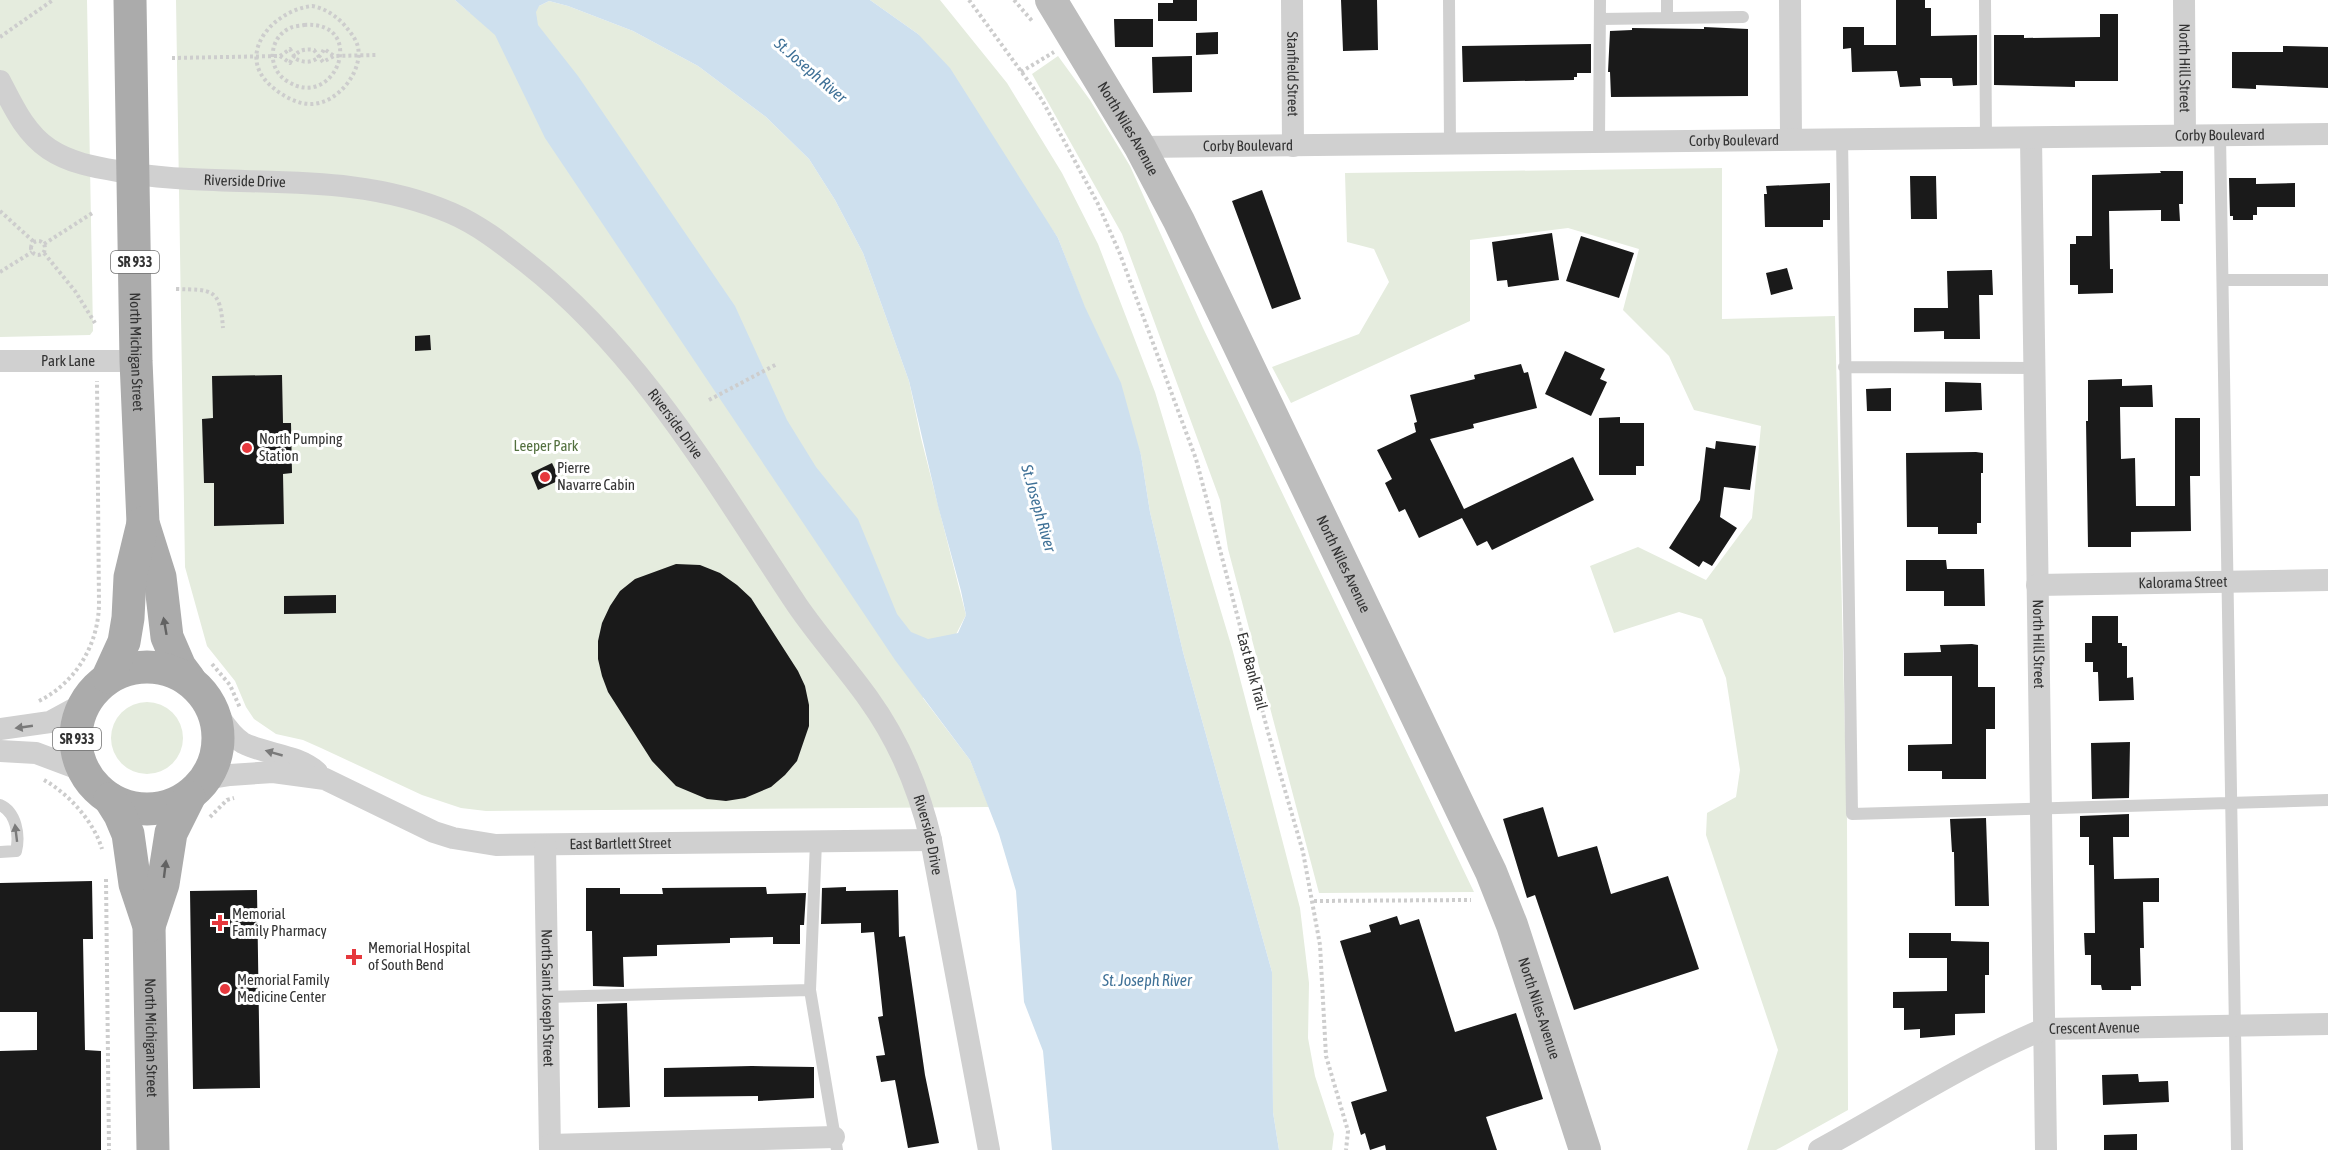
<svg xmlns="http://www.w3.org/2000/svg" width="2328" height="1150" viewBox="0 0 2328 1150" font-family="'Asap Condensed',sans-serif">
	<style>
		.green { fill: #e5ecde }
		.water { fill: #cee0ee; fill-rule: evenodd }
		.building { fill: #1a1a1a }
		.lines { fill: none; stroke-linecap: round; stroke-linejoin: round }
		.path { stroke: #cdcdcd; stroke-width: 4; stroke-dasharray: 3 3; stroke-linecap: butt }
		.lane { stroke: #d0d0d0; stroke-width: 12 }
		.street { stroke: #d0d0d0; stroke-width: 22 }
		.secondary { stroke: #bdbdbd; stroke-width: 32 }
		.primary { stroke: #ababab; stroke-width: 33 }
		.oneway { fill: #636363 }
		.oneway2 { fill: #7a7a7a }
		.poi-dot { fill: #e6383d; stroke: #fff; stroke-width: 2 }
		.labels { text-anchor: middle; stroke-width: 6; stroke-linejoin: round; paint-order: stroke }
		.shield { fill: #fff; stroke: #707070; stroke-width: 1.5 }
		.shield-label { font-size: 14px; font-weight: bold; fill: #333 }
		.street-label { font-size: 15px; fill: #333; stroke: #fff }
		.poi-label { font-size: 15px; fill: #333; stroke: #fff; text-anchor: start }
		.park-label { font-size: 15px; fill: #53703f; stroke: #fff }
		.water-label { font-size: 16px; font-style: italic; fill: #3f7197; stroke: #fff }
	</style>
	<rect width="100%" height="100%" fill="#fff"/>
	<path class="green" d="M0,0h87l6,331 -3,4 -90,2z
		M176,0h279l15,13 69,-7 10,-5 19,5 65,25 65,35 68,51 43,42 26,41 28,53 46,128 12,57 45,177 -43,83 47,62 19,47 -503,4 -25,-3 -39,-13 -101,-47 -18,-8 -27,-6 -22,-15 -8,-12 -11,-26 -28,-35 -22,-79z
		M870,0h70l67,83 55,90 36,71 57,148 77,256 68,260 9,75 -1,55 7,38 19,58 -2,16h-53l-6,-38 -1,-140 -89,-320 -33,-140 -9,-57 -83,-217 -140,-204z
		M1058,56l32,44 40,66 73,162 271,564 -155,1 -91,-344 -8,-49 -98,-266 -90,-160z
		M1722,168v151l113,-3 12,505 1,289 -72,40h-29l31,-100 -72,-215 1,-22 29,-16 4,-27 -14,-92 -24,-59 -23,-7 -65,21 -24,-67 48,-19 68,33 46,-62 9,-92 -67,-16 -25,-54 -46,-46 16,-61 -71,-21 -98,12v81l-179,82 -19,-36 87,-33 30,-52 -15,-33 -27,-7 -2,-69z
		M111 738a36 36 0 1 1 72 0a36 36 0 1 1-72 0Z"/>
	<path class="water" d="M455,0h415l48,34 32,34 108,170 27,69 36,76 20,72 9,57 33,140 89,320 1,140 6,38h-227l-9,-99 -19,-49 -8,-111 -17,-57 -29,-74 -75,-100 -350,-522 -50,-103zM549,1l19,5 65,25 65,35 68,51 43,42 26,41 28,53 46,128 29,125 23,85 5,24 -8,18 -30,6 -17,-7 -14,-18 -39,-95 -42,-52 -29,-47 -52,-114 -157,-230 -40,-51 -2,-13 3,-6z"/>
	<path class="building" d="M1173,0h24v21h-39v-18h15z
		M1341,0h36l1,50 -35,1z
		M1896,0h29v8h6v28l46,-1v50l-24,1 -1,-8h-32l1,8 -21,1 -3,-16 -45,1 -1,-24 -8,1v-22h21v18h32z
		M2100,14h18v67h-43v6l-81,-2v-50h30v3l76,-1z
		M1114,19h39v28h-38z
		M1704,27l44,2v67l-137,1 -1,-25h-2l2,-41 22,-1v-2l72,1z
		M1218,32v22l-22,1v-22z
		M1591,44v29h-14v4h-3v3l-111,2 -1,-36z
		M2283,46l45,1v41l-72,-3v4l-24,-1v-36h51z
		M1192,56v36l-39,1 -1,-36z
		M2160,171h23v33h-4l1,17h-19v-11l-52,1 1,58h3v24l-35,1v-9h-8v-41h6v-8h16v-61l69,-2z
		M1910,176h26l1,43h-26z
		M2229,178h27v6l39,-1v24h-38v8h-4v5h-20v-4h-3z
		M1830,183v37h-7v7h-58l-1,-33h3l-1,-8z
		M1262,190l39,109 -29,10 -40,-108z
		M1552,233l7,47 -51,7 -1,-7 -10,1 -5,-39z
		M1581,236l53,17 -15,45 -53,-17z
		M1787,268l6,21 -22,6 -5,-22z
		M1992,270l1,25h-14l1,44h-36v-8l-30,1v-24h34l-1,-37z
		M430,335l1,15 -16,1v-15z
		M1565,351l40,18 -5,10 7,3 -16,34 -46,-22z
		M1521,364l3,9 4,-1 9,36 -64,16 1,4 -44,11 34,70 109,-52 21,43 -102,50 -5,-9 -10,5 -15,-28 -43,20 -14,-29 -6,3 -14,-29 7,-4 -15,-29 39,-18 -2,-9 3,-1 -7,-27 65,-16 -1,-4z
		M282,375l1,48h8l1,50 -9,1 1,50 -70,2v-43h-10l-2,-64 11,-1 -1,-42z
		M2122,379v7l30,-1 1,22h-33l1,52 14,-1 1,48h39v-88h25v58h-10l1,55 -60,1v15h-43l-2,-126h2v-41z
		M1945,382l36,1 1,27 -37,2z
		M1891,388v23h-24l-1,-22z
		M1620,417v6h24v43h-8v9h-37v-57z
		M1716,441l40,5 -6,44 -26,-3 -4,30 17,11 -25,38 -9,-5 -4,6 -30,-19 31,-48 6,-53 9,2z
		M1976,452l7,1v20h-2v50h-4v11h-39v-7h-31l-1,-74z
		M552,463l8,17 -22,10 -7,-17z
		M1906,560h40l1,9h37l1,37h-41v-15h-38z
		M676,564l24,1 20,8 17,12 14,13 47,73 7,15 4,19v21l-12,35 -12,14 -14,12 -26,11 -19,3 -19,-2 -31,-13 -24,-25 -44,-69 -6,-16 -4,-17v-18l4,-18 8,-17 10,-15 15,-12z
		M336,595v18l-52,1v-18z
		M2092,616h26v27h4v3h5v32l6,-1 1,23 -35,1 -1,-29h-5v-10h-8v-19h7z
		M1972,644l6,1v42h17v42h-9v50h-44v-8h-34v-26l44,-1v-68h-48v-23l37,-1 -1,-7z
		M2130,742l-1,56 -37,1 -1,-56z
		M1543,807l15,50 39,-11 14,48 57,-18 31,93 -125,41 -39,-115 -8,3 -24,-79z
		M2129,814v23h-16l1,42 45,-1v24h-16l1,46h-4l1,38h-10v4h-29l-1,-5h-10v-30h-6l-1,-22h11l-1,-68h-5v-28h-9v-21z
		M1986,818l3,88h-34l-1,-54h-2l-2,-33z
		M92,881l1,58h-10l2,111 16,1v99h-101v-99l37,-1v-38h-37v-129z
		M766,887l1,7 39,-1 -2,32h-4v19h-27v-7l-43,1v5l-73,2v11l-34,1 1,30 -31,-1 -1,-55h-6v-43h34v6h43l-1,-6z
		M846,887v4l52,-1 1,47 6,-1 20,139 14,68 -31,5 -13,-68 -14,2 -5,-26 9,-1 -7,-38 5,-1 -9,-84 -13,1v-10l-40,1 1,-36z
		M257,890l3,198 -67,1 -3,-198z
		M1397,916l3,9 19,-6 36,113 61,-19 27,86 -57,18 11,33h-111l-1,-5 -15,5 -5,-17 -4,2 -10,-33 36,-11 -47,-150 31,-9 -2,-7z
		M1909,933h42v8l38,1v33h-4v38l-30,1v21l-35,3v-9l-16,1v-22h-11v-16l54,-1v-33h-38z
		M627,1003l3,104 -32,1 -1,-104z
		M752,1066l62,1v31l-56,3v-5l-94,1v-29z
		M2138,1074l1,8 29,-1 1,21 -66,3 -1,-30z
		M2137,1134v16h-33v-15z"/>
	<g class="lines">
		<path class="path" d="M969,0l73,100 56,104 22,50 76,205 72,273 35,120 17,93 6,111 22,75 -2,19
			M1014,0l19,22
			M312,6c13,2 26,11 34,21 5,6 10,12 12,20 5,25 -21,57 -47,57 -15,0 -30,-9 -41,-19 -35,-32 4,-75 42,-79z
			M304,25c65,-5 32,88 -17,56 -20,-12 -19,-43 3,-53 4,-2 10,-2 14,-3z
			M0,37l53,-37
			M280,56l10,-7 6,10c12,6 23,2 28,-10l10,7
			M172,58l108,-2 10,7c5,-11 12,-15 24,-13l9,12 11,-6 42,-1
			M1021,72l33,-20
			M0,211l34,31
			M31 248a7 7 0 1 1 14 0a7 7 0 1 1-14 0Z
			M44,244l50,-32
			M44,253l31,38 20,32
			M0,272l32,-20
			M176,289c37,1 44,-1 47,39
			M709,400l68,-36
			M212,664l18,21 10,23
			M39,701c36,-18 59,-55 60,-96l-2,-224
			M44,780c25,14 50,42 58,69
			M210,817l17,-17 7,-2
			M106,879l3,271
			M1314,901l157,-1"/>
		<path class="lane" d="M1449,0l1,144
			M1667,0v18
			M1985,0l1,138
			M1600,19l143,-2
			M2220,135l17,1015
			M1842,138l10,676 476,-14
			M1599,142l1,-142
			M2223,280h105
			M1844,367l191,1
			M0,805c16,7 20,30 16,46l-16,1
			M816,842l-6,148 27,160
			M547,997l263,-7"/>
		<g class="street">
			<path id="s1" d="M1292,0l1,146"/>
			<path d="M1790,0l1,138"/>
			<path id="s2" d="M2184,0l1,135"/>
			<path id="s3" d="M0,81c13,25 25,52 49,68 24,16 52,19 80,24 110,17 218,-5 322,40 28,12 52,31 76,50 115,90 190,222 270,342 22,32 48,61 71,93 31,43 51,91 63,142l58,310"/>
			<path id="s4" d="M2031,138l15,1012"/>
			<path id="s5" d="M1140,147l1188,-13"/>
			<path id="s6" d="M0,361h136"/>
			<path id="s7" d="M2037,585l291,-5"/>
			<path d="M215,711c8,11 16,25 28,32 24,12 53,11 74,29"/>
			<path d="M0,729l50,-7 35,-19"/>
			<path d="M0,751l36,2 48,18"/>
			<path id="s8" d="M205,779l25,-4 43,-3 52,7 109,53 19,6 43,7 435,-5"/>
			<path id="s9" d="M545,846l5,304"/>
			<path d="M550,1145l284,-8"/>
			<path id="s10" d="M1819,1150c75,-41 147,-88 225,-121l284,-5"/>
		</g>
		<path class="secondary" id="s11" d="M1051,0l89,147 39,74 312,651 21,53 73,225"/>
		<g class="primary">
			<path id="s12" d="M130,0l6,361 7,162 17,54 7,60 13,30 9,12"/>
			<circle cx="147" cy="738" r="71"/>
			<path d="M108,677l16,-35 4,-24 2,-41 13,-54"/>
			<path id="s13" d="M110,799l10,16 8,19 7,50 14,42 4,224"/>
			<path d="M149,926l14,-42 8,-51 18,-36"/>
		</g>
	</g>
	<defs><path id="oneway-solid" d="M-6-.8H1V-3.2L6.5 0L1 3.2V.8H-6Z" transform="scale(1.5)"/></defs>
	<g class="oneway">
		<use href="#oneway-solid" transform="translate(165 626) rotate(-100)"/>
		<use href="#oneway-solid" transform="translate(165 869) rotate(-83)"/>
	</g>
	<g class="oneway2">
		<use href="#oneway-solid" transform="translate(24 727) rotate(172)"/>
		<use href="#oneway-solid" transform="translate(274 753) rotate(-164)"/>
		<use href="#oneway-solid" transform="translate(16 833) rotate(-97)"/>
	</g>
	<g class="poi-dot">
		<circle cx="247" cy="448" r="6"/>
		<circle cx="545" cy="477" r="6"/>
		<path d="M217 914h6v6h6v6h-6v6h-6v-6h-6v-6h6z"/>
		<path d="M351 948h6v6h6v6h-6v6h-6v-6h-6v-6h6z"/>
		<circle cx="225" cy="989" r="6"/>
	</g>
	<g class="labels">
		<g class="shield">
			<rect x="111" y="251" width="48" height="22" rx="4.5"/>
			<rect x="53" y="728" width="48" height="22" rx="4.5"/>
		</g>
		<g class="shield-label">
			<text x="135" y="267">SR 933</text>
			<text x="77" y="744">SR 933</text>
		</g>
		<g class="street-label">
			<text dy="5" stroke="none"><textPath href="#s2" startOffset="68">North Hill Street</textPath></text>
			<text dy="5" stroke="none"><textPath href="#s1" startOffset="74">Stanfield Street</textPath></text>
			<text dy="5" stroke="none"><textPath href="#s11" startOffset="150">North Niles Avenue</textPath></text>
			<text dy="5" stroke="none"><textPath href="#s5" startOffset="1080">Corby Boulevard</textPath></text>
			<text dy="5" stroke="none"><textPath href="#s5" startOffset="594">Corby Boulevard</textPath></text>
			<text dy="5" stroke="none"><textPath href="#s5" startOffset="108">Corby Boulevard</textPath></text>
			<text dy="5" stroke="none"><textPath href="#s3" startOffset="285">Riverside Drive</textPath></text>
			<text dy="5" stroke="none"><textPath href="#s12" startOffset="352">North Michigan Street</textPath></text>
			<text dy="5" stroke="none"><textPath href="#s6" startOffset="68">Park Lane</textPath></text>
			<text dy="5" stroke="none"><textPath href="#s3" startOffset="806">Riverside Drive</textPath></text>
			<text dy="5" stroke="none"><textPath href="#s11" startOffset="636">North Niles Avenue</textPath></text>
			<text dy="5" stroke="none"><textPath href="#s7" startOffset="146">Kalorama Street</textPath></text>
			<text dy="5" stroke="none"><textPath href="#s4" startOffset="506">North Hill Street</textPath></text>
			<text transform="translate(1252 671) rotate(75)" y="5">East Bank Trail</text>
			<text dy="5" stroke="none"><textPath href="#s3" startOffset="1292">Riverside Drive</textPath></text>
			<text dy="5" stroke="none"><textPath href="#s8" startOffset="430">East Bartlett Street</textPath></text>
			<text dy="5" stroke="none"><textPath href="#s9" startOffset="152">North Saint Joseph Street</textPath></text>
			<text dy="5" stroke="none"><textPath href="#s11" startOffset="1122">North Niles Avenue</textPath></text>
			<text dy="5" stroke="none"><textPath href="#s10" startOffset="306">Crescent Avenue</textPath></text>
			<text dy="5" stroke="none"><textPath href="#s13" startOffset="246">North Michigan Street</textPath></text>
		</g>
		<g class="poi-label">
			<text x="259" y="444">North Pumping<tspan x="259" dy="17">Station</tspan></text>
			<text x="557" y="473">Pierre<tspan x="557" dy="17">Navarre Cabin</tspan></text>
			<text x="232" y="919">Memorial<tspan x="232" dy="17">Family Pharmacy</tspan></text>
			<text x="368" y="953">Memorial Hospital<tspan x="368" dy="17">of South Bend</tspan></text>
			<text x="237" y="985">Memorial Family<tspan x="237" dy="17">Medicine Center</tspan></text>
		</g>
		<g class="park-label">
			<text x="546" y="451">Leeper Park</text>
		</g>
		<g class="water-label">
			<text transform="translate(811 70) rotate(41)" y="6">St. Joseph River</text>
			<text transform="translate(1039 508) rotate(74)" y="6">St. Joseph River</text>
			<text x="1147" y="986">St. Joseph River</text>
		</g>
	</g>
</svg>
